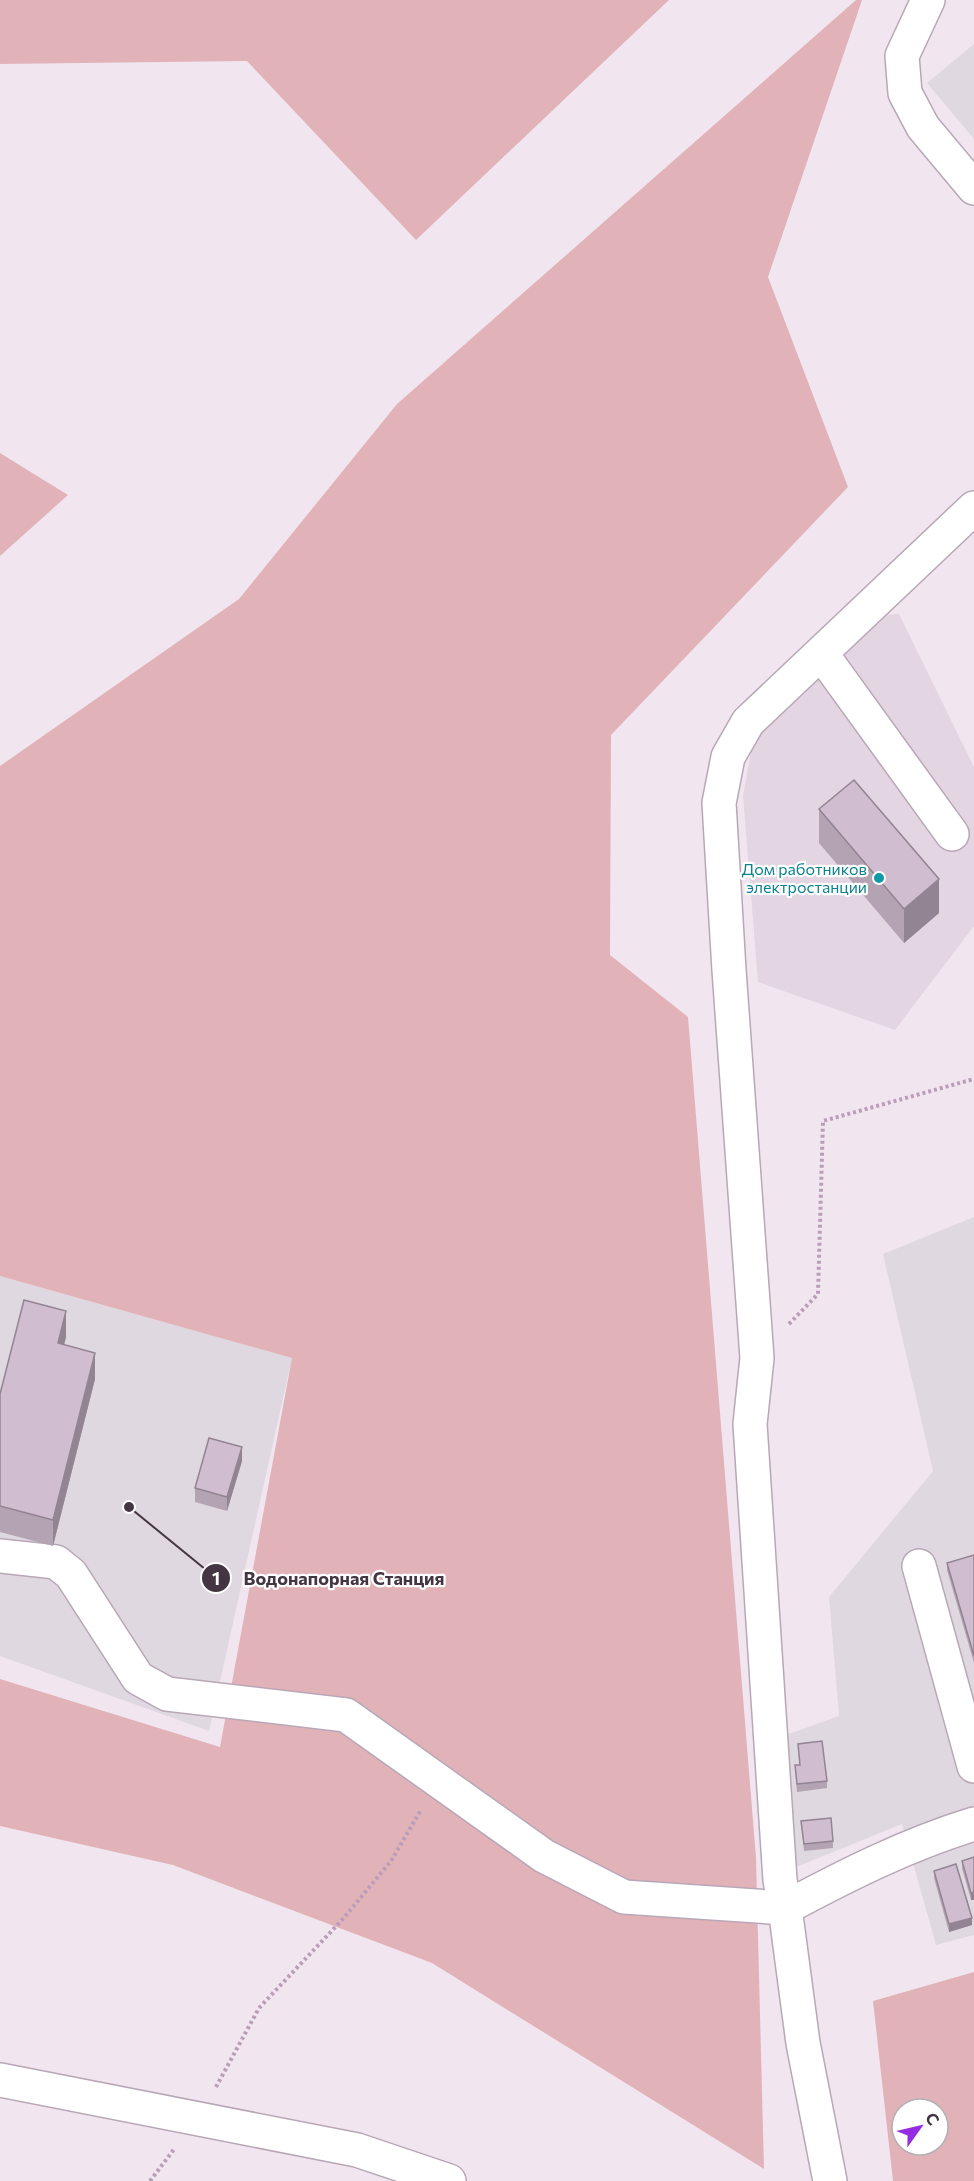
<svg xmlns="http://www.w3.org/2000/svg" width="974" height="2181" viewBox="0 0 974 2181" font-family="Commissioner,sans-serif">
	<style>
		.residential { fill: #e4d5e2 }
		.industrial { fill: #e0d8e0 }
		.green { fill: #e1b3b8; fill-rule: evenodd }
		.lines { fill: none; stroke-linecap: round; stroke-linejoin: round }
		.minor-casing { stroke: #b8a7b6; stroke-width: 36 }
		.path { stroke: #bb9cb9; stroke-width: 4; stroke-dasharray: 3 3; stroke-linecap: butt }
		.minor { stroke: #fff; stroke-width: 33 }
		.wall { fill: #b4a3b3 }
		.shaded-wall { fill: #928492 }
		.building { fill: #d1bdd0; stroke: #928492; stroke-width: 1.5 }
		.culture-dot { fill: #0f9aa8; stroke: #fff; stroke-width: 2 }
		.labels { text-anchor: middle; stroke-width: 4.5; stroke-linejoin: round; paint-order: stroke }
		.culture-label { font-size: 16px; fill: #0d838f; stroke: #fff; text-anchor: end }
		.leader { fill: none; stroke: #433642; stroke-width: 2 }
		.callout-dot { fill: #433642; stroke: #fff; stroke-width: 2 }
		.mark-label { font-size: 18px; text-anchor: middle; font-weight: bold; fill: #fff }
		.callout-label { font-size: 18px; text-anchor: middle; font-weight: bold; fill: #433642; stroke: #fff; stroke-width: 4.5; stroke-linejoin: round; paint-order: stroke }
	</style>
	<rect width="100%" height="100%" fill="#f1e6ef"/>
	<path class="residential" d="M899,614l75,153v159l-79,104 -137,-48 -15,-186 11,-61 128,-120z"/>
	<path class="industrial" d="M974,44v95l-47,-56z
		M974,1217v718l-38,10 -34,-121 -113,46 -3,-135 53,-19 -10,-119 104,-126 -50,-217z
		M0,1276l292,82 -83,373 -209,-75z"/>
	<path class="green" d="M0,0h669l-253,240 -169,-179 -247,3z
		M856,0h6l-94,277 80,210 -237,248 -1,220 78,62 68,841 8,311 -332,-206 -259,-98 -173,-39v-147l220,68 72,-389 -292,-82v-510l239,-167 158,-195z
		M0,453l68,42 -68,61z
		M974,1972v209h-81l-20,-180zM902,2109h36v36h-36z"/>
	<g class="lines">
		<g class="minor-casing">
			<path id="minor" d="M928,0l-26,56 3,37 18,34 51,61
				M821,653l131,181
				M0,1556l56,6 15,12 67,104 29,16 179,21 198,141 80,41 161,11 -5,-28 -30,-456 7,-66 -28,-388 -10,-167 9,-46 20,-35 226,-214
				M919,1566l55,200
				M0,2080l357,70 92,31
				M830,2181l-27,-138 -18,-135c62,-33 121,-63 189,-84"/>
		</g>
		<path class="path" d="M789,1324l29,-30 5,-173 151,-42
			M216,2087l43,-79 83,-88 49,-59 30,-51
			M150,2181l25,-33"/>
		<use href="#minor" class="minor"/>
	</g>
	<path class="wall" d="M819,809l120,104 -35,30 -85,-100z
		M66,1337l-2,8 31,34 -42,167 -53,-14v-138z
		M242,1461l-15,50 -32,-9v-14z
		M974,1555v108l-27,-93v-7z
		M798,1744l29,37v7l-30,4 -2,-27h5z
		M801,1821l32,20v7l-29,3z
		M974,1857v43h-3l-9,-32v-7z
		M934,1871l38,54 -23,7 -15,-54z"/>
	<path class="shaded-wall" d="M939,879v34l-35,30v-34z
		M66,1311v26l-8,32v-26z
		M95,1353v26l-42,167v-26z
		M242,1447v14l-15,50v-14z
		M974,1892v8h-3v-7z
		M972,1918v7l-23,7v-8z"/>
	<path class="building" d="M854,780l85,99 -35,30 -85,-100z
		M24,1300l42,11 -8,32 37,10 -42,167 -53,-14v-112z
		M209,1438l33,9 -15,50 -32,-9z
		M974,1555v101l-27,-93z
		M822,1741l5,40 -30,3 -2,-19h5l-2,-21z
		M831,1818l2,23 -29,3 -3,-23z
		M974,1857v35l-3,1 -9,-32z
		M956,1864l16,54 -23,6 -15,-53z"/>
	<circle class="culture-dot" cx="879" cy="878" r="6"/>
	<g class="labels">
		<g class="culture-label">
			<text x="867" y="875">Дом работников<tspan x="867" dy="18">электростанции</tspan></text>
		</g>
	</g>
	<path class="leader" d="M129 1507L216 1578"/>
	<g class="callout-dot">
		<circle cx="129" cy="1507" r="6"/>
		<circle cx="216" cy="1578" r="15"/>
	</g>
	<g class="mark-label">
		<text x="216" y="1585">1</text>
	</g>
	<g class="callout-label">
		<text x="344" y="1585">Водонапорная Станция</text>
	</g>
	<g transform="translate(920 2127) rotate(56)"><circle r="28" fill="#ffffff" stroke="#b4afb3" stroke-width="1.5"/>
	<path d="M0-4.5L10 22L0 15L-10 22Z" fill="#962ce2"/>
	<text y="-9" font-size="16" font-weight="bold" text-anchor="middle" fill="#433642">С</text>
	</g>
</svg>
